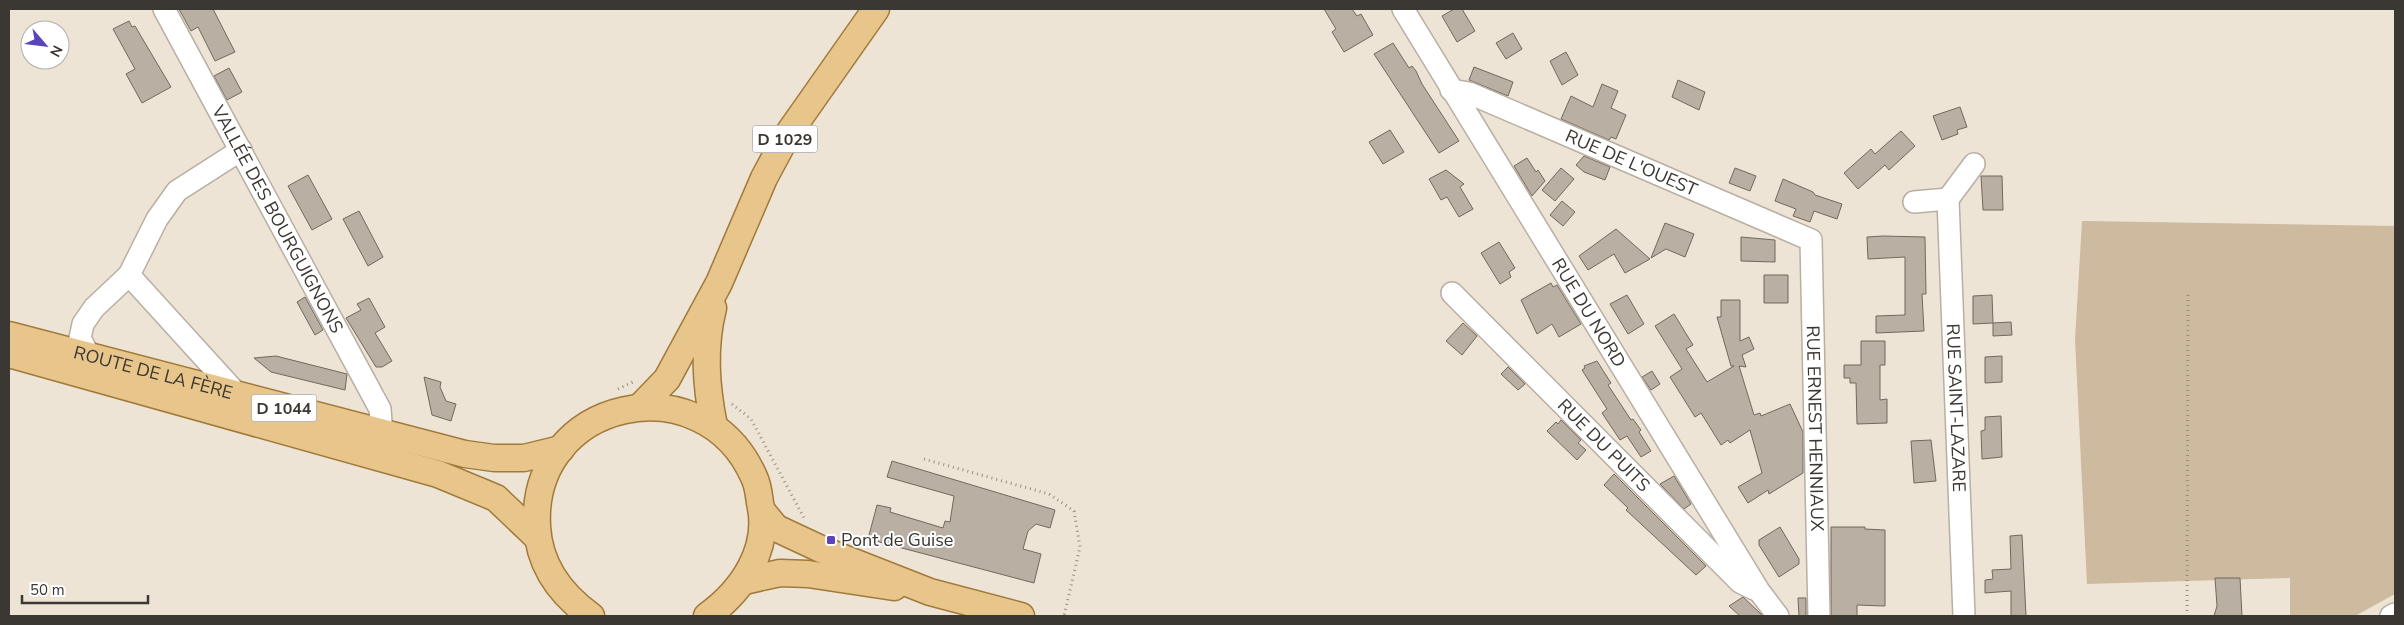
<svg xmlns="http://www.w3.org/2000/svg" width="2404" height="625" viewBox="0 0 2404 625" font-family="'Nunito Sans',sans-serif">
	<style>
		.green { fill: #ceba9e }
		.building { fill: #b9afa3; stroke: #71695d }
		.lines { fill: none; stroke-linecap: round; stroke-linejoin: round }
		.minor-casing { stroke: #b8afa2; stroke-width: 24 }
		.major-casing { stroke: #a17a3a; stroke-width: 29 }
		.path { stroke: #958f85; stroke-width: 3; stroke-dasharray: 1 4; stroke-linecap: butt }
		.minor { stroke: #fff; stroke-width: 21 }
		.major { stroke: #e8c58b; stroke-width: 26 }
		.poi-dot { fill: #5b44bc; stroke: #fff; stroke-width: 2 }
		.labels { text-anchor: middle; stroke-width: 4; stroke-linejoin: round; paint-order: stroke }
		.shield { fill: #fff; stroke: #767370; stroke-width: 1 }
		.shield-label { font-size: 16px; font-weight: bold; fill: #3b3732 }
		.street-label { font-size: 18px; fill: #3b3732; stroke: #fff }
		.poi-label { font-size: 18px; fill: #3b3732; stroke: #fff; text-anchor: start }
	</style>
	<rect width="100%" height="100%" fill="#ede4d6"/>
	<path class="green" d="M2082,221l313,5v368l-40,22h-65v-38l-203,6 -12,-244z"/>
	<path class="building" d="M179,9h34l22,43 -20,9 -17,-34 -7,4z
		M1324,9h28l5,7 4,-2 12,21 -29,17 -12,-20 4,-3z
		M1454,9h8l13,22 -18,11 -15,-26z
		M129,21l3,6 3,-1 36,61 -29,16 -16,-29 9,-5 -22,-40z
		M1513,33l9,16 -16,10 -10,-16z
		M1393,43l16,25 3,-2 4,5 6,13 37,57 -20,12 -65,-99z
		M1566,52l12,23 -16,10 -12,-24z
		M1474,67l39,15 -5,14 -39,-16z
		M229,68l13,24 -15,8 -13,-24z
		M1678,80l27,12 -6,18 -27,-13z
		M1602,84l16,7 -7,17 15,7 -10,24 -5,-2 -2,3 -48,-21 10,-23 22,11z
		M1960,107l7,20 -10,3 1,4 -16,6 -9,-24z
		M1390,130l14,22 -21,12 -14,-22z
		M1901,131l14,15 -26,24 -4,-5 -27,24 -14,-16 27,-24 4,5z
		M1584,156l26,11 -5,13 -21,-8 -8,-7z
		M1527,158l9,14 2,-2 7,11 -13,15 -18,-30z
		M1561,168l13,11 -19,22 -13,-11z
		M1735,168l21,8 -6,15 -21,-8z
		M1446,170l18,14 -4,3 13,22 -14,8 -12,-20 -6,3 -12,-21z
		M308,175l24,44 -20,11 -24,-44z
		M1981,176h21l1,34h-20z
		M1783,179l30,13 2,3 27,9 -5,15 -23,-8 -4,11 -17,-6 3,-7 -21,-8z
		M1562,201l13,11 -12,14 -13,-11z
		M359,211l24,46 -15,9 -25,-47z
		M1665,223l29,11 -9,23 -19,-8 -15,9z
		M1616,229l34,30 -25,14 -11,-19 -26,16 -9,-14z
		M1883,236l42,1 1,57h-4l2,37 -48,2v-17l29,-1v-58l-37,2 -1,-22z
		M1741,237l34,3v22l-34,-1z
		M1499,242l16,26 -6,4 2,5 -11,7 -19,-31z
		M1764,275h24v28h-24z
		M1551,283l2,4 4,-2 24,39 -22,13 -7,-13 -15,10 -16,-34z
		M1627,295l17,29 -16,10 -18,-30z
		M1992,295l1,28 -20,1v-28z
		M305,297l18,33 -8,5 -18,-33z
		M369,298l16,29 -10,6 17,28 -10,6h-6l-30,-49 15,-8 -4,-6z
		M1721,300h19v41l9,-4 5,12 -12,6 4,12 -7,-1 15,49 6,-2 1,3 29,-12 13,28v41l-34,21 -1,-4 -20,13 -10,-16 24,-14 -12,-43 -20,13 -2,-3 -7,5 -20,-32 -6,4 -25,-40 12,-8 -27,-43 19,-12 19,31 -7,4 21,33 27,-16h-3l-14,-49h4z
		M2011,322l1,13 -19,1v-13z
		M1463,323l14,13 -15,19 -16,-14z
		M1861,341h24v24h-5v35l7,-1v24l-30,1 -1,-41h-6v-5h-6v-13h17z
		M276,356l71,18 -2,16 -74,-18 -17,-14z
		M2002,356v26l-17,1v-26z
		M1597,361l14,22 -3,2 23,35 2,-1 8,11 -2,2 12,19 -10,6 -14,-21 -7,4 -18,-27 5,-4 -25,-39 3,-2 -1,-2z
		M1508,367l17,17 -7,6 -17,-16z
		M1652,371l8,13 -9,6 -9,-13z
		M424,377l17,5 -1,5 6,14 10,3 -5,17 -19,-6z
		M2001,416l1,41 -20,2 -1,-28 4,-1v-13z
		M1561,420l20,20 -3,3 8,7 -9,10 -30,-29 9,-9 2,2z
		M1931,440l5,41 -22,2 -3,-42z
		M892,461l163,49 -5,18 -14,-4 -8,7 -5,18 18,5 -7,29 -166,-44 9,-34 14,3 -1,4 53,16 2,-7 5,1 4,-26 -67,-19z
		M1614,474l92,92 -10,9 -70,-65 2,-2 -24,-23z
		M1674,476l17,28 -7,5 -24,-25z
		M1780,527l19,32v5l-20,13 -20,-32v-5z
		M1831,527h34v2l20,1v76l-28,-1v11h-26z
		M2022,535l4,81h-15v-25l-26,2v-13l8,-1 -1,-9 19,-1 -1,-33z
		M2215,578h25l2,38h-28l3,-10z
		M1743,597l18,17 1,2h-22l-11,-10z
		M1798,598h8v18h-7z"/>
	<g class="lines">
		<g class="minor-casing">
			<g id="minor">
				<path id="s1" d="M164,9l216,400 1,13 -4,10"/>
				<path id="s2" d="M1403,9l356,582 19,25"/>
				<path id="s3" d="M1451,90l18,3 342,147 8,376"/>
				<path id="s4" d="M1948,199l16,417"/>
				<path d="M1914,202l34,-3 26,-35"/>
				<path d="M129,275l110,121"/>
				<path id="s5" d="M1452,293l288,289 14,7"/>
				<path d="M94,365l-14,-27 3,-14 11,-16 35,-33 28,-56 20,-28 64,-41"/>
				<path d="M2391,616l4,-2"/>
			</g>
		</g>
		<g class="major-casing">
			<g id="major">
				<path d="M713,308c-10,40 -7,78 1,118"/>
				<path id="s6" d="M9,335l456,119 29,4h30l37,-9"/>
				<path d="M9,354l429,120 58,24 41,39"/>
				<path d="M641,406l26,-27 52,-96 45,-105 22,-41 90,-128"/>
				<path d="M762,511l14,17 47,22 107,42 91,24"/>
				<path d="M744,581l36,-8 28,1 86,13"/>
				<path d="M591,616c-31,-22 -52,-51 -54,-90 -7,-127 166,-165 217,-49 4,8 5,18 6,26 11,46 -18,88 -53,113"/>
			</g>
		</g>
		<path class="path" d="M618,389l17,-8
			M732,404l19,15 53,99
			M924,459l125,35 25,17 6,36 -16,69
			M2187,616l1,-322"/>
		<use href="#minor" class="minor"/>
		<use href="#major" class="major"/>
	</g>
	<rect class="poi-dot" x="826" y="535" width="10" height="10" rx="2.5"/>
	<g class="labels">
		<g class="shield">
			<rect x="752.5" y="125.5" width="65" height="27" rx="4"/>
			<rect x="251.5" y="394.5" width="65" height="27" rx="4"/>
		</g>
		<g class="shield-label">
			<text x="785" y="145">D 1029</text>
			<text x="284" y="414">D 1044</text>
		</g>
		<g class="street-label">
			<text dy="6" stroke="none"><textPath href="#s3" startOffset="195">RUE DE L'OUEST</textPath></text>
			<text dy="6" stroke="none"><textPath href="#s1" startOffset="239">VALLÉE DES BOURGUIGNONS</textPath></text>
			<text dy="6" stroke="none"><textPath href="#s2" startOffset="356">RUE DU NORD</textPath></text>
			<text dy="6" stroke="none"><textPath href="#s6" startOffset="149">ROUTE DE LA FÈRE</textPath></text>
			<text dy="6" stroke="none"><textPath href="#s4" startOffset="209">RUE SAINT-LAZARE</textPath></text>
			<text dy="6" stroke="none"><textPath href="#s3" startOffset="579">RUE ERNEST HENNIAUX</textPath></text>
			<text dy="6" stroke="none"><textPath href="#s5" startOffset="215">RUE DU PUITS</textPath></text>
		</g>
		<g class="poi-label">
			<text x="841" y="546">Pont de Guise</text>
		</g>
	</g>
	<rect width="2404" height="625" fill="none" stroke="#3b3732" stroke-width="20"/>
	<g transform="translate(45 45) rotate(118)"><circle r="24" fill="#ffffff" stroke="#b1afad"/>
	<path d="M0-4L9 19L0 12L-9 19Z" fill="#5b44bc"/>
	<text y="-8" font-size="14" font-weight="bold" text-anchor="middle" fill="#3b3732">N</text>
	</g>
	<path d="M22 595v8h126v-8" fill="none" stroke="#3b3732" stroke-width="2.5"/>
	<text x="30" y="595" font-size="15" fill="#3b3732" stroke="#ffffff" stroke-width="4" paint-order="stroke">50 m</text>
</svg>
